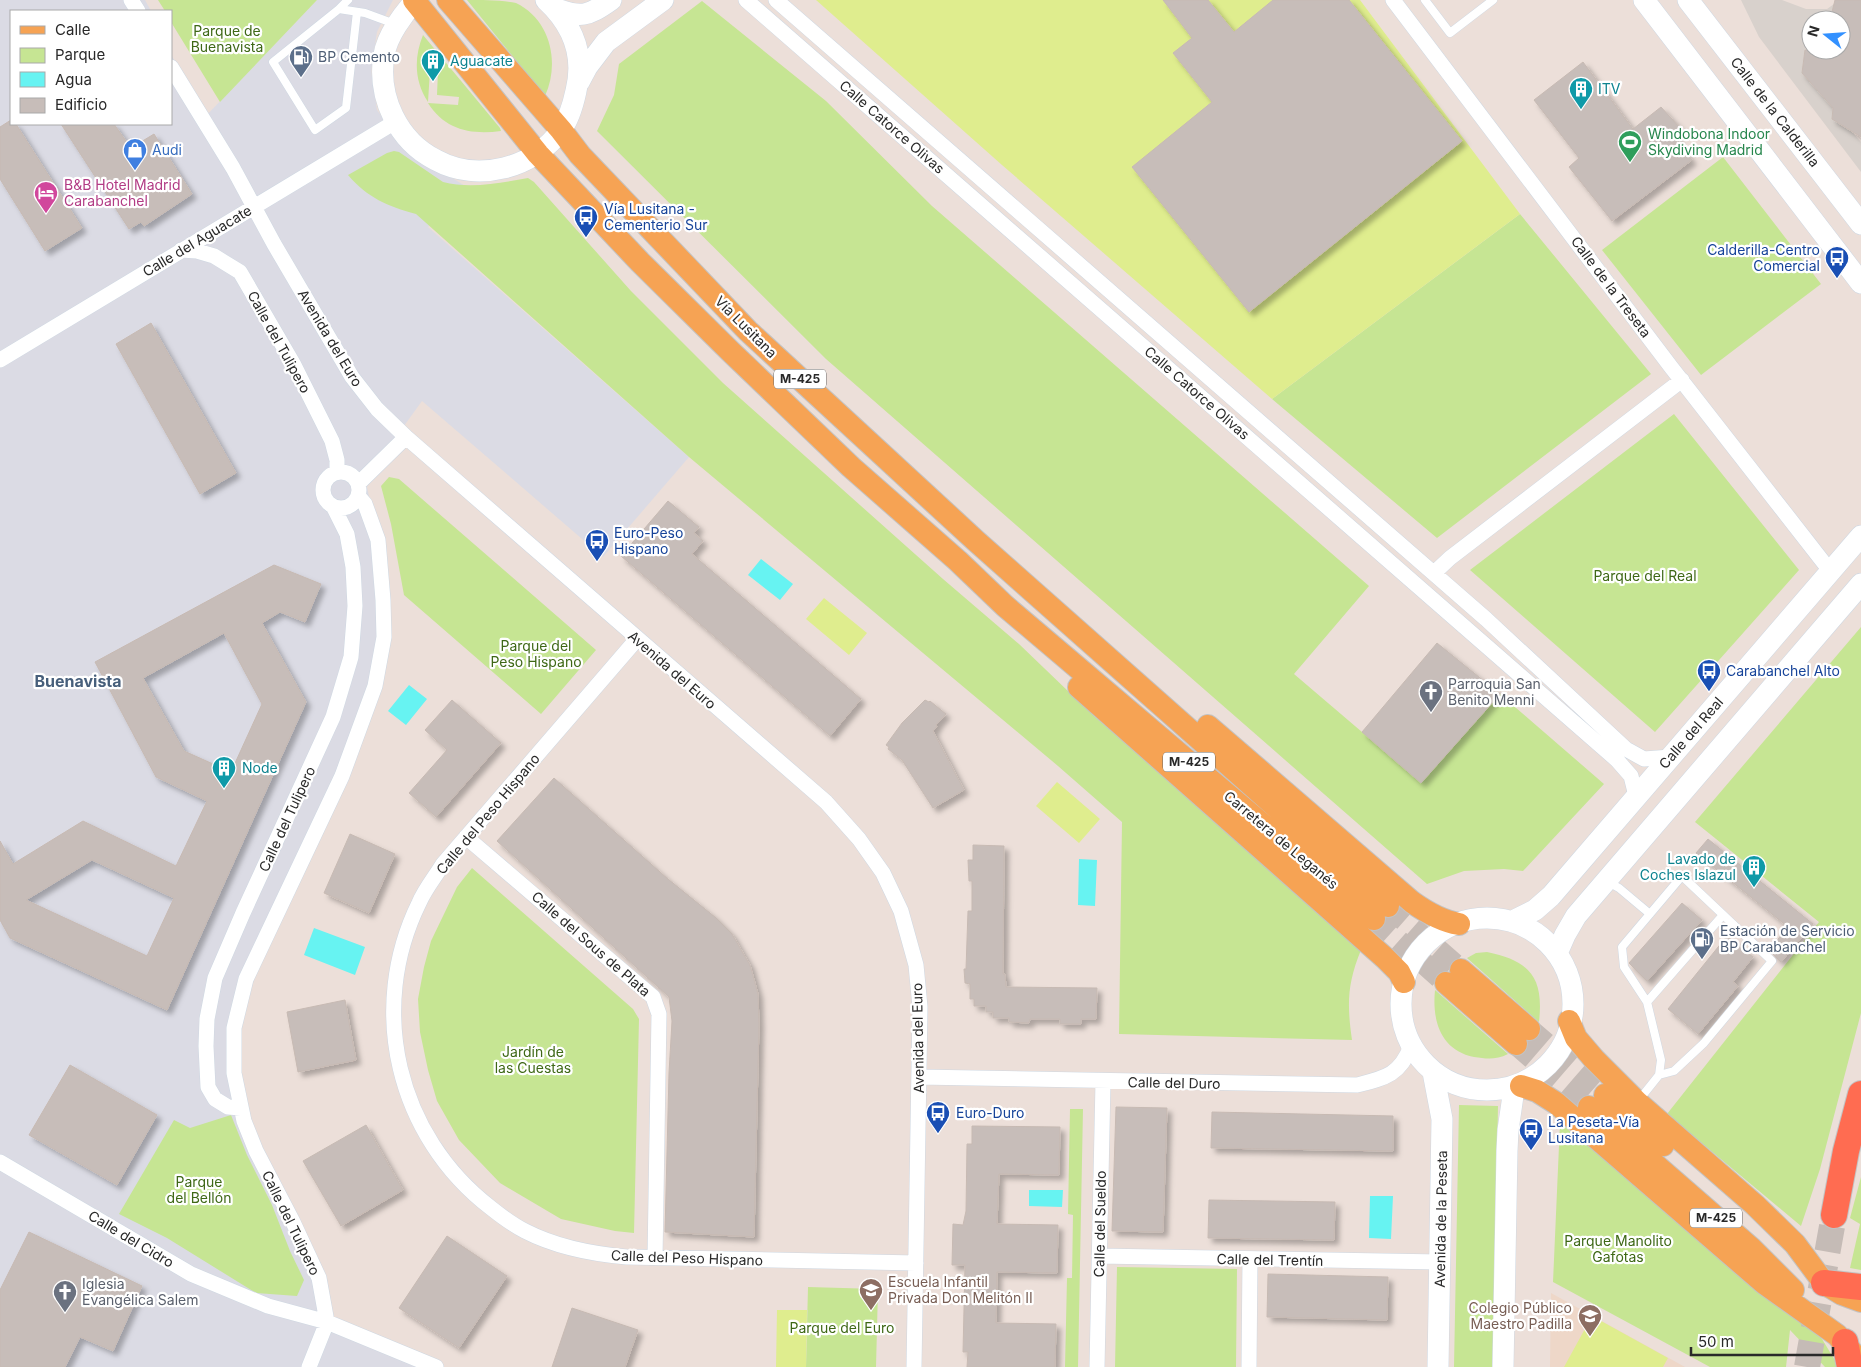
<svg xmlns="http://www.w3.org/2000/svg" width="1861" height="1367" viewBox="0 0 1861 1367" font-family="Inter,sans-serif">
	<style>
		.industrial { fill: #dbdbe4 }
		.education { fill: #eed7c8 }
		.green { fill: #c6e593 }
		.pitch { fill: #dfed8e }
		.plaza { fill: #d8d1cc }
		.water { fill: #67f3f2 }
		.building { fill: #c7bdb9; stroke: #c7bab3; fill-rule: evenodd; filter: url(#shadow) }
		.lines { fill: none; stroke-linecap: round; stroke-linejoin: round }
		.primary-tunnel { stroke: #c5bbb6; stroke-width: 22; stroke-dasharray: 22 11; stroke-linecap: butt }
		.highway-tunnel { stroke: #c5bbb6; stroke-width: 26; stroke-dasharray: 26 13; stroke-linecap: butt }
		.lane-casing { stroke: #cfd8e2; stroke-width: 9 }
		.street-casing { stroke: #cfd8e2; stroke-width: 16 }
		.secondary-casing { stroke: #cfd8e2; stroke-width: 22 }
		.primary-casing { stroke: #c3c3c3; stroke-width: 24 }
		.highway-casing { stroke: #c3c3c3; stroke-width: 28 }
		.lane { stroke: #fff; stroke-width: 8 }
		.street { stroke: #fff; stroke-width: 15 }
		.secondary { stroke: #fff; stroke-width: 21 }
		.primary { stroke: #f6a354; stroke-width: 22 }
		.highway { stroke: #ff6c51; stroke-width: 26 }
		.labels { text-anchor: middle; stroke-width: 4.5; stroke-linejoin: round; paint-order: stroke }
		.shield { fill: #fff; stroke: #696969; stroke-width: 1 }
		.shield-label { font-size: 12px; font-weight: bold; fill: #292929 }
		.park-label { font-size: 14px; fill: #3e6816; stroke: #fff }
		.service-label { font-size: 14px; fill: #4e5e75; stroke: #fff; text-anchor: start }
		.culture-label { font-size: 14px; fill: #0d838f; stroke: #fff; text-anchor: start }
		.street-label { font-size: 14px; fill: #292929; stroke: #fff }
		.leisure-label { font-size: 14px; fill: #27864d; stroke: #fff; text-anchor: start }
		.shop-label { font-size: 14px; fill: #366cbe; stroke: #fff; text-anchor: start }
		.hotel-label { font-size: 14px; fill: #b23c85; stroke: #fff; text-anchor: start }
		.transit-label { font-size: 14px; fill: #164399; stroke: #fff; text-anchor: start }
		.worship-label { font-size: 14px; fill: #5b616d; stroke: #fff; text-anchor: start }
		.education-label { font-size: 14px; fill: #785e54; stroke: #fff; text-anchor: start }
		.quarter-label { font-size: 16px; font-weight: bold; fill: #475f7b; stroke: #fff }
	</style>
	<defs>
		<filter id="shadow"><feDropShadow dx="4.5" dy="4.5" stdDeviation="2.5" flood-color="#0004"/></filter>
	</defs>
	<rect width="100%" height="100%" fill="#ecdfd9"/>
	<path class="industrial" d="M0,0h145l6,11h-140v113h160v-70l32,65 114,-119h76l-16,32 -6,39 6,39 27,38 66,41 -42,38 261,230 -86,100 -181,-156 -52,72 -3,14 11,53 5,60 -8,86 -137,317v92l55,127 34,99 109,46h-436z"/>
	<path class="education" d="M1551,1293l134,74h-135z"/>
	<path class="green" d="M158,0h159l-97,102 -49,-80v-11h-6z
		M467,0c15,0 35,0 49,3 35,17 44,60 29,93z
		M702,1l124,100 106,105 437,380 -75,88 68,58 138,-38 104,90 -81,87 -19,-2 -40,2 -37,13 -601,-525 -229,-228 17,-36 5,-31z
		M423,35l77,93 1,3c-30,4 -56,-1 -73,-28l30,2 1,-8 -22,-2 1,-25h-8l-2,32c-14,-21 -14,-45 -5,-67z
		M394,151l5,1 44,30c27,7 58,1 85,-4l6,4 97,109 92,92 220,196 76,65 76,73 202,174 64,59c-14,34 -14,55 -9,90l-233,-6 3,-212 -64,-56 -369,-309 -273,-243c-29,-8 -48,-16 -68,-39l39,-22z
		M1723,157l98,127 -120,91 -99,-125z
		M1520,214l131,160 -214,164 -165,-139z
		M1674,414l125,156 -144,162 -185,-162z
		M389,477l10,2 197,171 -55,64 -137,-119 -13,-71 -10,-38z
		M1861,627v386l-41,156 -19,57 -134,-112 152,-192 -124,-100z
		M472,868l161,141 6,10 -5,214 -19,-2 -54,-12 -61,-36 -41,-43 -22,-39 -9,-31 -8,-38 -2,-33 6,-32 7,-26 26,-54z
		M1487,952c43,9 57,25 52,70l-72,-64 9,-5z
		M1435,990l73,64c-12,6 -21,5 -34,3 -34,-7 -42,-37 -39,-67z
		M1459,1105l39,1 -5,261h-39z
		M1070,1109h13l-5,258h-13l2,-89h5l1,-63 -5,-1z
		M231,1115l16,40 25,50 18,46 14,29 -7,16 -41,-3 -89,-55 -48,-24 55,-94 16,8z
		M1560,1123l262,216 17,28h-14l-35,-37 -4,37h-76l-157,-85z
		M1861,1177v93l-11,-2 10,-44 -10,-6z
		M1117,1267l120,2 -1,98h-121z
		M808,1287l70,2 -2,78h-70z"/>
	<path class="pitch" d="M816,0h544l160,214 -248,185 -270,-234z
		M824,598l43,35 -18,22 -43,-36z
		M1057,782l43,37 -21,24 -43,-37z
		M777,1310h30l-1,57h-30z
		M1592,1316l76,42 -5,9h-99z"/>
	<path class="plaza" d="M1741,0h41l24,9h21l7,-5 -4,16h-19v21l-1,4h-4l-4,28 31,35 -1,11 20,13 9,10v30l-102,-135z"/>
	<path class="water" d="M761,559l32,25 -13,16 -32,-25z
		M409,685l18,14 -21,26 -18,-14z
		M1079,859l18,1 -2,46 -17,-1z
		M314,928l51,19 -10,28 -51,-20z
		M1029,1190h34l-1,17 -33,-1z
		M1370,1196h23l-2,43 -22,-1z"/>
	<path class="building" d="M1163,0h45l26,32 39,-32h76l113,141 -213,171 -117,-145 80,-65 -39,-49 19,-15z
		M1835,0h26v137l-29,-18 1,-11 -31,-35 3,-23h36v-30h-11z
		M1583,62l50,67 28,-22 22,24 -9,7 18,22 -80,61 -43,-54 10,-9 -45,-58z
		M11,120v4h5l66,104 -37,23 -45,-72v-52z
		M61,124h53l17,24 23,-14 38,60 -48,32 -3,-4 -12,7z
		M151,323l85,150 -36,21 -84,-150z
		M668,501l31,26 -5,6 9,8 -11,13 169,145 -31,37 -209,-180z
		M274,565l47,19 -16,38 -25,-10 -18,11 44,79 -139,308 -157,-72 -10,-18v-79l13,23 70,-43 93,45 31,-65 -51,-24 -61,-115zM224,633l38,71 -31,68 -47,-21 -41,-73zM92,860l82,38 -27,58 -121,-56z
		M1437,643l63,51 -79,89 -59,-51z
		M452,700l49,43 -65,74 -27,-24 38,-43 -22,-20z
		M925,700l4,2 1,-1 16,13 -10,11 1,1 -4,5 31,59 -31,18 -31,-48 -14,-11 1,-2 -3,-2 16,-22z
		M554,778l114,101 47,38 17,17 18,31 8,29 1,30 -5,213 -89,-5 4,-159 3,-52 -3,-24 -172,-156z
		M350,834l45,20 -26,59 -45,-20z
		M1708,839l105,85 -32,38 -12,-12 19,-23 -92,-74z
		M973,845l31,1 -1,128h2l1,13 91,1 -1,31h-15v5h-21v-5h-30l-1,4 -20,-1v-4h-16v-6h-7v-6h-12v-7h-4v-15l-5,-1 -1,-14h2l2,-58h4v-30h-3l-1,-21h5z
		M1682,903l20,17 -55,61 -18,-18z
		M1727,936l26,21 -20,25 5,4 -40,48 -30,-25z
		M345,1000l11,60 -58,12 -11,-60z
		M70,1065l87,50 -40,70 -88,-50z
		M1116,1107l51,1 -4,124 -51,-1z
		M1212,1112l181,4v35l-182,-3z
		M366,1125l37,65 -62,36 -38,-65z
		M972,1126l88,1 -1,48 -60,-1 -2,50 61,1 -1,48 -60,-1 -1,51 60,1 -1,43h-88l1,-15h-5l2,-87h-13l1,-41 10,1 3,-14 1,-67h5z
		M1209,1200l126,2 -1,38 -126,-2z
		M29,1232l113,54 -29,65 -33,-14 -15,30h-65v-77z
		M447,1236l60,40 -48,72 -60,-40z
		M1268,1274l120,3 -1,43 -120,-3z
		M572,1308l66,22 -13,37h-73z"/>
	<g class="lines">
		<path class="primary-tunnel" d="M1388,906l73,64
			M1374,919l72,64
			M1529,1029l76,66
			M1516,1044l73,63"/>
		<path class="highway-tunnel" d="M1807,1367l27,-152"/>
		<g class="lane-casing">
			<path id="lane" d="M1425,0l25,33 43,-33
				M339,9l9,-9
				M357,12l-11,96 -31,22 -42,-68 66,-53 26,4 30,11
				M1608,882l11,6 31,26
				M1647,1002l76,-87
				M1639,1100l20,-25 2,-15 -14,-58 -23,-35 -2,-20 60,-71 90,85 -68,82 -30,28 -15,4"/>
		</g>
		<g class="street-casing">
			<path id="street" d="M131,0l7,11
				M746,0l871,760 14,16 5,20
				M776,0l710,619 140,130 18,10 27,-2
				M1393,0l278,367 160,205
				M171,67l62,101 41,76 78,133 25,32 29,28 420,365 33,37 24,34 18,38 15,54 4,42 -6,360
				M181,250l16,1 17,5 26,16 54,93 38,76 5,19v12
				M0,360l395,-238
				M323 490a18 18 0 1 1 36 0a18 18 0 1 1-36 0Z
				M359,483l47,-46
				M1434,573l16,-15 232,-178
				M637,639l-194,225c-8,13 -18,25 -24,39 -52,106 -22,233 72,305 10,8 22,17 34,23 31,16 67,23 102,26l289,6
				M466,837l187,160 6,17 -4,244
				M919,1077l438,8c28,-7 43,-10 54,-39
				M241,1108l-13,-1 -13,-8 -7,-12 -2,-41 1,-27 8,-41 28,-65 90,-196 18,-60 4,-51 -2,-39 -6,-33 -13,-26
				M0,1162l191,112 77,32 59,16 109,45
				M1099,1256l341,6
				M309,1367l18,-45 -8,-44 -26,-56 -37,-71 -12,-30 -10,-48v-45l12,-49 96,-203 33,-90 9,-49 -1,-37 -5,-60 -13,-36 -6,-7
				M1097,1367l6,-285
				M1249,1367l1,-108"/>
		</g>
		<g class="secondary-casing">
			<path id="secondary" d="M416,0c-13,14 -29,36 -32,55 -7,42 14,86 52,105 42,23 98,8 125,-30 8,-11 12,-25 15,-39 9,-36 -3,-66 -30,-91
				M1644,0l217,283
				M1688,0l173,224
				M554,8c27,10 33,9 57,-8
				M579,82l8,-15 19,-25 57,-42
				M1401 1004a86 86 0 1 1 172 0a86 86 0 1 1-172 0Z
				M1513,921l22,-11 16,-14 310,-360
				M1558,951l7,-16 11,-19 285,-332
				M1433,1072l9,47 -4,248
				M1503,1367l4,-216 1,-21 6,-41"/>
		</g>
		<g class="primary-casing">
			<path id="primary" d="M414,0l124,154 102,108 90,89 121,116 107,94 47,45 369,313
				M448,0l113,130 19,25 168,176 228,210 412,365
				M1079,687l306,271 14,14 5,10
				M1208,726l204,176c14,10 29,19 47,22
				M1461,970l68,59
				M1446,983l70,61
				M1569,1021l7,17 18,21 43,43 118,103 40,39 29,39 18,11 19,7
				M1521,1086l16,5 19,12 208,180 73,52 18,21
				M1605,1095l58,50
				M1589,1107l162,141 42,42"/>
		</g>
		<g class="highway-casing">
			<path id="highway" d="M1834,1215l12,-64 15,-57
				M1824,1283l37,4
				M1845,1342l5,25"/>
		</g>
		<use href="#lane" class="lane"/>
		<use href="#street" class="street"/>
		<use href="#secondary" class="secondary"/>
		<use href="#primary" class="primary"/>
		<use href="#highway" class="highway"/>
	</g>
	<defs>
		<g id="fuel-pin" transform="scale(1.25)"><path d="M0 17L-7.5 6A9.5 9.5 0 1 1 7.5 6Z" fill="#5c6f8a" stroke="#fff"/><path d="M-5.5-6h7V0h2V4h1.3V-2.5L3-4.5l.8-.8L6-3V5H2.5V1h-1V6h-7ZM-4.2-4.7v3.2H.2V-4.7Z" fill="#fff"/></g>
		<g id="building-pin" transform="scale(1.25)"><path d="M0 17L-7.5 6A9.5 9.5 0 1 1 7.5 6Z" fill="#0f9aa8" stroke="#fff"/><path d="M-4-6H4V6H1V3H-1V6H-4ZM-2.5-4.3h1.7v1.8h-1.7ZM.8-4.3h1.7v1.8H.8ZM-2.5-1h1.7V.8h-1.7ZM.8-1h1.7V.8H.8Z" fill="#fff"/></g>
		<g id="stadium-pin" transform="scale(1.25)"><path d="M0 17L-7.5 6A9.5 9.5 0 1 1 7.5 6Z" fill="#2e9e5b" stroke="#fff"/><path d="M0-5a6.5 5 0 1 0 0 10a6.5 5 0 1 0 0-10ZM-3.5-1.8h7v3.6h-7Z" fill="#fff"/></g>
		<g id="shop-pin" transform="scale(1.25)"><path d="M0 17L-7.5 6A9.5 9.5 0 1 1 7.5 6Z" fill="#3f7fe0" stroke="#fff"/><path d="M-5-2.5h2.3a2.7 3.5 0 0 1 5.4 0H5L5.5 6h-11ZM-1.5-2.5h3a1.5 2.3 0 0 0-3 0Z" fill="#fff"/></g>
		<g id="hotel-pin" transform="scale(1.25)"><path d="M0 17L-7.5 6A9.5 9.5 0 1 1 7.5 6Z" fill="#d1479c" stroke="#fff"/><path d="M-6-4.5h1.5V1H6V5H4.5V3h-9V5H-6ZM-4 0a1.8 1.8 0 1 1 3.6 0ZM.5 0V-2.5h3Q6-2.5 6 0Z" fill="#fff"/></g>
		<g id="bus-pin" transform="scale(1.25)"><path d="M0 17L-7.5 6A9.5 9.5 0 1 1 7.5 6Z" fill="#1a4fb4" stroke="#fff"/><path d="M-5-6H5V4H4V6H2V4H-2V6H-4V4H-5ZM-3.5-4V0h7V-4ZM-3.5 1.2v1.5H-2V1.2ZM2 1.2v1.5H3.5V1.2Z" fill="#fff"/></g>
		<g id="church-pin" transform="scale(1.25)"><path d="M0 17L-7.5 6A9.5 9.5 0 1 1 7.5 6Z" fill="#6b7280" stroke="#fff"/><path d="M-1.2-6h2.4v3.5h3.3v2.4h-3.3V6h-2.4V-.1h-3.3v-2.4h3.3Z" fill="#fff"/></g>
		<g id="school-pin" transform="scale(1.25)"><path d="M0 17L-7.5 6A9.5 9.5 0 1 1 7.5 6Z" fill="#8d6e63" stroke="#fff"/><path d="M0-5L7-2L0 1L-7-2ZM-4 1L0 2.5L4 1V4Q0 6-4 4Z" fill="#fff"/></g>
	</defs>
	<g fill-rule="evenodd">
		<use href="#fuel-pin" x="301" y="57"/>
		<use href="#building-pin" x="433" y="61"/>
		<use href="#building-pin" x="1581" y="89"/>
		<use href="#stadium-pin" x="1630" y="142"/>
		<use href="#shop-pin" x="135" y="150"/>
		<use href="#hotel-pin" x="46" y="193"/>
		<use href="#bus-pin" x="586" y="217"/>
		<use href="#bus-pin" x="1837" y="258"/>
		<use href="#bus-pin" x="597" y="541"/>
		<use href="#bus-pin" x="1709" y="671"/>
		<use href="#church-pin" x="1431" y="692"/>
		<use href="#building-pin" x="224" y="768"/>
		<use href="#building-pin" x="1754" y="867"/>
		<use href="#fuel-pin" x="1702" y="939"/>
		<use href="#bus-pin" x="938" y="1113"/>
		<use href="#bus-pin" x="1531" y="1130"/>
		<use href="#school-pin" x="871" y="1290"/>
		<use href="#church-pin" x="65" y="1292"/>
		<use href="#school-pin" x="1590" y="1316"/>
	</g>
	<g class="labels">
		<g class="shield">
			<rect x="774" y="369.5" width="52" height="19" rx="4"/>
			<rect x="1163" y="752.5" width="52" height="19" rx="4"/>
			<rect x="1690" y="1208.5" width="52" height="19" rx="4"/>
		</g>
		<g class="shield-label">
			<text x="800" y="383">M-425</text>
			<text x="1189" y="766">M-425</text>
			<text x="1716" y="1222">M-425</text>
		</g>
		<g class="park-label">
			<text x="227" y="36">Parque de<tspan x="227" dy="16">Buenavista</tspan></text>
			<text x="1645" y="581">Parque del Real</text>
			<text x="536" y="651">Parque del<tspan x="536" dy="16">Peso Hispano</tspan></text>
			<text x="533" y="1057">Jardín de<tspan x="533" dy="16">las Cuestas</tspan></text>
			<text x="199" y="1187">Parque<tspan x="199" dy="16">del Bellón</tspan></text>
			<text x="1618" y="1246">Parque Manolito<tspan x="1618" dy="16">Gafotas</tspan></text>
			<text x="842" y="1333">Parque del Euro</text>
		</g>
		<g class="service-label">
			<text x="318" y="62">BP Cemento</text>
			<text x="1720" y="936">Estación de Servicio<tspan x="1720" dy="16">BP Carabanchel</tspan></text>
		</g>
		<g class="culture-label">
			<text x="450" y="66">Aguacate</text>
			<text x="1598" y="94">ITV</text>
			<text x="242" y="773">Node</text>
			<text x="1736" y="864" text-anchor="end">Lavado de<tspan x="1736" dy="16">Coches Islazul</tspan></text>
		</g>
		<g class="street-label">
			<text transform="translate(1775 112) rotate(52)" y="5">Calle de la Calderilla</text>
			<text transform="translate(892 127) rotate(41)" y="5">Calle Catorce Olivas</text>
			<text transform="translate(197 241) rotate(-31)" y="5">Calle del Aguacate</text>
			<text transform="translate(1611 287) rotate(53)" y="5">Calle de la Treseta</text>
			<text transform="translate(746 327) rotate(45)" y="5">Vía Lusitana</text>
			<text transform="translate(330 338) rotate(59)" y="5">Avenida del Euro</text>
			<text transform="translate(279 342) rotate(61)" y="5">Calle del Tulipero</text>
			<text transform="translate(1197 393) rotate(41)" y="5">Calle Catorce Olivas</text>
			<text transform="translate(672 670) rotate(41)" y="5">Avenida del Euro</text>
			<text transform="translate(1691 733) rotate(-49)" y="5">Calle del Real</text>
			<text transform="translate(488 814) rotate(-50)" y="5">Calle del Peso Hispano</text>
			<text transform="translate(287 819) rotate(-65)" y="5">Calle del Tulipero</text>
			<text transform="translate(1281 840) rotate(40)" y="5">Carretera de Leganés</text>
			<text transform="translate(591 944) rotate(41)" y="5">Calle del Sous de Plata</text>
			<text transform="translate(918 1038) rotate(-91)" y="5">Avenida del Euro</text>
			<text transform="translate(1174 1083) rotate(1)" y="5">Calle del Duro</text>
			<text transform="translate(1441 1219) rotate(-89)" y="5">Avenida de la Peseta</text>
			<text transform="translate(291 1223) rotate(64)" y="5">Calle del Tulipero</text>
			<text transform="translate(1100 1224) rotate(-89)" y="5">Calle del Sueldo</text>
			<text transform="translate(131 1239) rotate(31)" y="5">Calle del Cidro</text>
			<text transform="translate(687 1258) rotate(2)" y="5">Calle del Peso Hispano</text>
			<text transform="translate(1270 1260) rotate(1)" y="5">Calle del Trentín</text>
		</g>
		<g class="leisure-label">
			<text x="1648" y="139">Windobona Indoor<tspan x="1648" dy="16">Skydiving Madrid</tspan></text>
		</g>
		<g class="shop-label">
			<text x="152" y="155">Audi</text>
		</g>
		<g class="hotel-label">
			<text x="64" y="190">B&amp;B Hotel Madrid<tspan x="64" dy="16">Carabanchel</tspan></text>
		</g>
		<g class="transit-label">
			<text x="604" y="214">Vía Lusitana -<tspan x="604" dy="16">Cementerio Sur</tspan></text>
			<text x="1820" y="255" text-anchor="end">Calderilla-Centro<tspan x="1820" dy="16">Comercial</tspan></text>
			<text x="614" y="538">Euro-Peso<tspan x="614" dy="16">Hispano</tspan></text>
			<text x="1726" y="676">Carabanchel Alto</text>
			<text x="956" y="1118">Euro-Duro</text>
			<text x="1548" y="1127">La Peseta-Vía<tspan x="1548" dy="16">Lusitana</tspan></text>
		</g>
		<g class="worship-label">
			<text x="1448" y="689">Parroquia San<tspan x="1448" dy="16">Benito Menni</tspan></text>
			<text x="82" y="1289">Iglesia<tspan x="82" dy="16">Evangélica Salem</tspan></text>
		</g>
		<g class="education-label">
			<text x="888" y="1287">Escuela Infantil<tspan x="888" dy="16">Privada Don Melitón II</tspan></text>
			<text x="1572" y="1313" text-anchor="end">Colegio Público<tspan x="1572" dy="16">Maestro Padilla</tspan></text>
		</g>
		<g class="quarter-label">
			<text x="78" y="687">Buenavista</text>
		</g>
	</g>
	<rect x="10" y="10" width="162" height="115" fill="#ffffff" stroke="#a9a9a9"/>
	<rect x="20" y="26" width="25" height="8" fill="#f6a354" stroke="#a9a9a9"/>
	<text x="55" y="35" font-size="15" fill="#292929">Calle</text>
	<rect x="20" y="48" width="25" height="15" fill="#c6e593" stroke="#a9a9a9"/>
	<text x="55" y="60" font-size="15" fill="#292929">Parque</text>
	<rect x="20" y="72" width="25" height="15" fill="#67f3f2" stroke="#a9a9a9"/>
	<text x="55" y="85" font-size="15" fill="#292929">Agua</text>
	<rect x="20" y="98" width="25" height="15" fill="#c7bdb9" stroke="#a9a9a9"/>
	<text x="55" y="110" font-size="15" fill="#292929">Edificio</text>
	<g transform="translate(1826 35) rotate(287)"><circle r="24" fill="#ffffff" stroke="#a9a9a9"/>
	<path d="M0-4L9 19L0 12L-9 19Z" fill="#3391ff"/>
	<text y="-8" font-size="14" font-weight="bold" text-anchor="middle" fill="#292929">N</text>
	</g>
	<path d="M1691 1347v8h142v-8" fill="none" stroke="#292929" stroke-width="2.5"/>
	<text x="1698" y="1347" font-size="15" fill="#292929" stroke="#ffffff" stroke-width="4" paint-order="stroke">50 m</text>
</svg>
